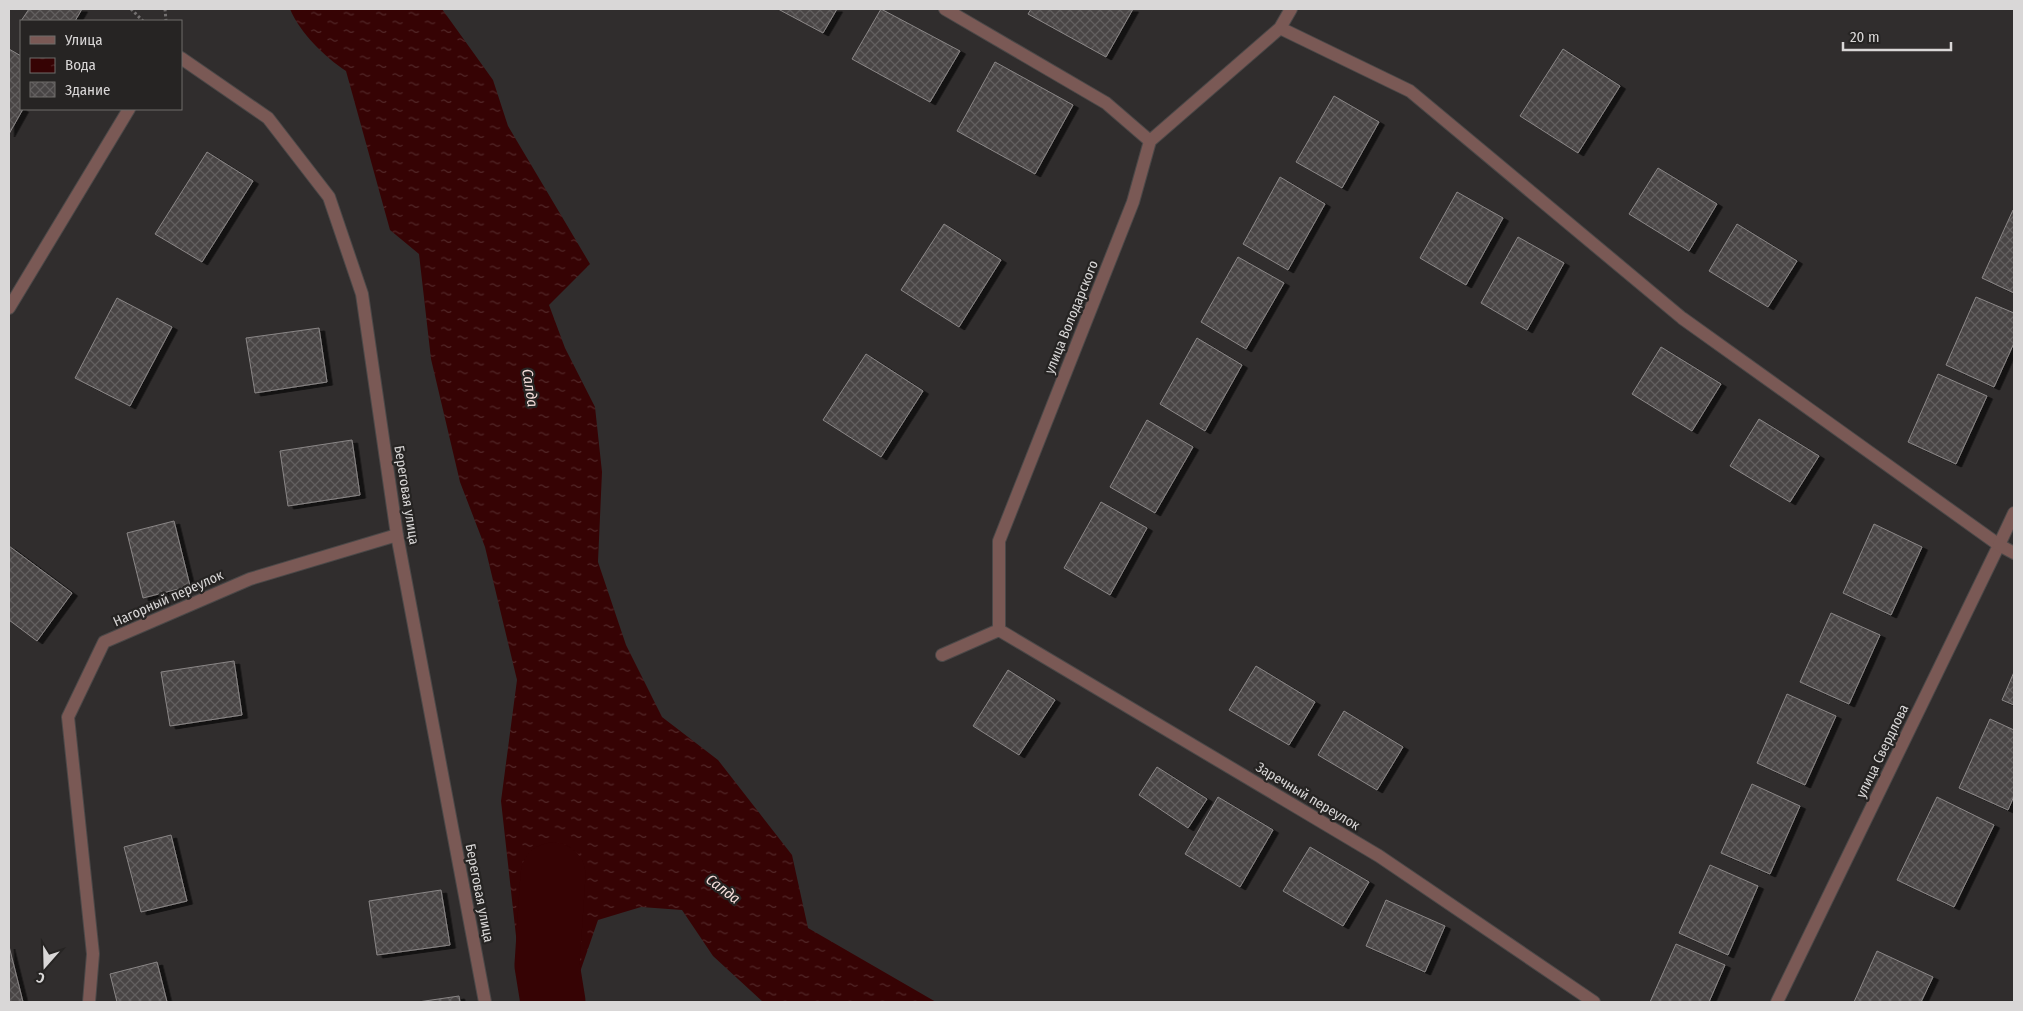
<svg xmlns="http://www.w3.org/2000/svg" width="2023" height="1011" viewBox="0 0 2023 1011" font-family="'Fira Sans Condensed',sans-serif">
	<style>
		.water { fill: url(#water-ripples) }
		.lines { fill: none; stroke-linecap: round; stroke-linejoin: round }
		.river { stroke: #360304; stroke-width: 65 }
		.building { fill: url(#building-cross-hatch); stroke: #8a8686; filter: url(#shadow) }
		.minor-casing { stroke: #4b4848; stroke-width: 14 }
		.tertiary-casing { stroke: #4b4848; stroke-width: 14 }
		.path { stroke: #737070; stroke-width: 3; stroke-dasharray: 2.5 2.5; stroke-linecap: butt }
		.minor { stroke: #7a5955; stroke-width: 12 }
		.tertiary { stroke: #7a5955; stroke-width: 12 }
		.labels { text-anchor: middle; stroke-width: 4.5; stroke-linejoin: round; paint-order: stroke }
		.street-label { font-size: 14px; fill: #d9d7d7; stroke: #262423 }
		.water-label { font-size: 15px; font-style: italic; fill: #f6dedb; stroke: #262423 }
	</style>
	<defs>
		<pattern id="water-ripples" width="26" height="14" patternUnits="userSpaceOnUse" patternTransform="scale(1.25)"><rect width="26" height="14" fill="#360304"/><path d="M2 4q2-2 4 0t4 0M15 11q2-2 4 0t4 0" fill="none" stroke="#522728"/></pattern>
		<pattern id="building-cross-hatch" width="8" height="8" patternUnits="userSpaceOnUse" patternTransform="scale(1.25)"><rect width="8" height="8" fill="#484545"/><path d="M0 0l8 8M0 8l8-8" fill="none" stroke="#625f5f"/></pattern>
		<filter id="shadow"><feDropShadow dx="5.5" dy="3" stdDeviation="0" flood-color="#0009"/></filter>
	</defs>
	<rect width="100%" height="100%" fill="#302d2d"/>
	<path class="water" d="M290,9h152l51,71 15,46 82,138 -41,41 16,43 30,59 7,65 -4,90 28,83 36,72 56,43 74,95 16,73 128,74h-173l-50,-46 -31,-46 -41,-3 -43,13 -18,52 -33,-7 -28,-2 -18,-162 16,-121 -32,-133 -25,-65 -29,-123 -12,-105 -29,-24 -44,-159c-21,-14 -46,-38 -56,-62z"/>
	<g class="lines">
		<path class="river" d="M553,1002l-6,-37 6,-90"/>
	</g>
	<path class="building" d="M29,9h53l-7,12h-54z
		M778,9h59l-14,24z
		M881,9l79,42 -30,51 -78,-43z
		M1031,9h102l-27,48 -78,-43z
		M9,49l12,7v53h2l-14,25z
		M1563,49l57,37 -42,67 -58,-37z
		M995,62l78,43 -38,69 -78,-43z
		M1334,96l45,26 -37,66 -46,-26z
		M207,152l46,29 -51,81 -47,-28z
		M1658,168l59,36 -28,47 -60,-37z
		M1280,177l45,27 -37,66 -45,-26z
		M1457,192l46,26 -37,67 -46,-27z
		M2013,210h1v83l-32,-15z
		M944,224l57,36 -42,67 -58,-37z
		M1737,224l60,37 -29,46 -59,-36z
		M1518,237l46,26 -37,67 -46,-27z
		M1238,257l46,26 -38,66 -45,-27z
		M1976,297l38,16v30l-20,44 -48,-22z
		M117,298l55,29 -42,79 -55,-28z
		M319,328l8,54 -72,11 -9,-55z
		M1197,338l45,27 -37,66 -45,-27z
		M1661,347l60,37 -29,47 -60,-37z
		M866,354l57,37 -42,66 -58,-37z
		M1938,374l49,22 -31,68 -48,-22z
		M1759,419l60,37 -29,46 -60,-36z
		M1147,420l46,27 -38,66 -45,-26z
		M352,440l8,55 -72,11 -8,-55z
		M1101,502l46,26 -37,67 -46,-27z
		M174,521l16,65 -47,12 -16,-65z
		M1874,524l48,23 -31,68 -48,-22z
		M9,546l63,47 -35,48 -28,-21z
		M1831,613l49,22 -31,69 -49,-22z
		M234,661l8,54 -72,11 -9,-54z
		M1256,666l59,36 -26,43 -60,-35z
		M1008,670l47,30 -36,55 -46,-29z
		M2014,672v33l-12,-5z
		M1787,694l49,22 -31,69 -48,-22z
		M1344,711l59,36 -26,43 -59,-35z
		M1990,719l24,11v66l-6,14 -49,-22z
		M1157,767l50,32 -19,29 -49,-33z
		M1752,784l48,22 -30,68 -49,-21z
		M1218,797l55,33 -33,57 -55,-33z
		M1937,797l57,28 -40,82 -57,-27z
		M171,835l16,66 -46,11 -17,-65z
		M1310,847l59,35 -26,44 -60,-35z
		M1710,865l48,21 -30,69 -49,-22z
		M441,890l9,55 -73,10 -8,-54z
		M1386,900l59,26 -20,46 -59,-26z
		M1676,944l49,21 -16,37h-59z
		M9,946l14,56h-14z
		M1877,951l56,26 -12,25h-67z
		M157,962l10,40h-50l-7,-28z
		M459,996l1,6h-42z"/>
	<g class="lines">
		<g class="minor-casing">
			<path id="minor" d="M945,9l161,94 44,38
				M1280,28l130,63 272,227 317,227 -222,457
				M181,58l87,60 61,79 33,97 35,241 88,467
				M9,308l120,-199
				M999,630l380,226 215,146
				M942,655l57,-25v-89l134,-339 17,-61 130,-113 11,-19
				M89,1002l4,-48 -25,-237 36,-75 146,-63 147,-44"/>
		</g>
		<g class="tertiary-casing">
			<path id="tertiary" d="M2014,513l-15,32 15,8"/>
		</g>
		<path class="path" d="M131,9l12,12
			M165,9l1,12"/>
		<use href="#minor" class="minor"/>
		<use href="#tertiary" class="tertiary"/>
	</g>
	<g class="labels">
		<g class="street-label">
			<text transform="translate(1071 317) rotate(-68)" y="5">улица Володарского</text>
			<text transform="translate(407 495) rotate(81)" y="5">Береговая улица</text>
			<text transform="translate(168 598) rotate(-24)" y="5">Нагорный переулок</text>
			<text transform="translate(1882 751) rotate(-64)" y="5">улица Свердлова</text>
			<text transform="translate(1308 796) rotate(31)" y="5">Заречный переулок</text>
			<text transform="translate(480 893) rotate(79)" y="5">Береговая улица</text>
		</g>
		<g class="water-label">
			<text transform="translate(530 388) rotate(81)" y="5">Салда</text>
			<text transform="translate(723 889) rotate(37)" y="5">Салда</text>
		</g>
	</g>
	<rect width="2023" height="1011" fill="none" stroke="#d9d7d7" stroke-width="20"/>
	<rect x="20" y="20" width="162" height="90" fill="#262423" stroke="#6e6c6b"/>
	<rect x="30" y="36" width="25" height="8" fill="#7a5955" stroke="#6e6c6b"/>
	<text x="65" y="45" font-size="15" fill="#d9d7d7">Улица</text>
	<rect x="30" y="58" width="25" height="15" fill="url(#water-ripples)" stroke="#6e6c6b"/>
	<text x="65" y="70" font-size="15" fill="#d9d7d7">Вода</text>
	<rect x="30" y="82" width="25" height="15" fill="url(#building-cross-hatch)" stroke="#6e6c6b"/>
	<text x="65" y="95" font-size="15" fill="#d9d7d7">Здание</text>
	<g transform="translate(45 966) rotate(200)" stroke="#262423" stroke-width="4" paint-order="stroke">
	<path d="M0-4L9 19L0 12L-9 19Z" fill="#d9d7d7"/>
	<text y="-8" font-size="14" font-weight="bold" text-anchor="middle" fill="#d9d7d7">С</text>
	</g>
	<path d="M1843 42v8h108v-8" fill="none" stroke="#d9d7d7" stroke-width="2.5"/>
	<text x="1850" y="42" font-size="15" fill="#d9d7d7" stroke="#262423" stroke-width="4" paint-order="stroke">20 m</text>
</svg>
